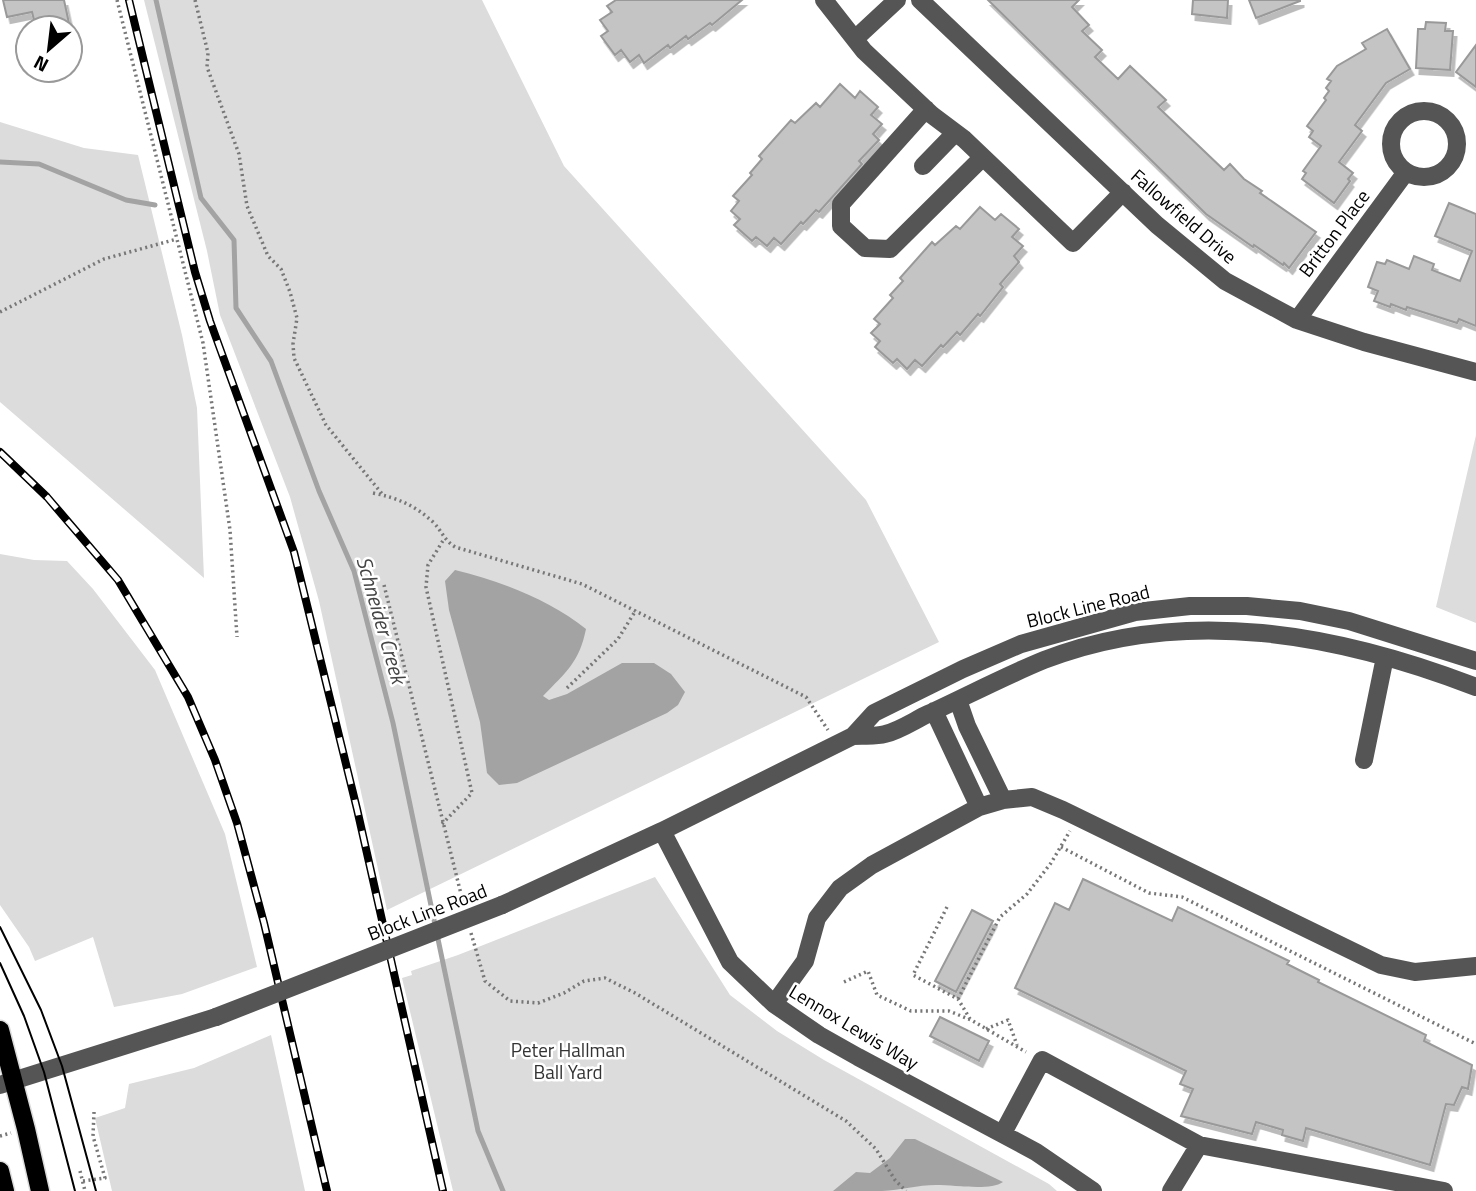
<svg xmlns="http://www.w3.org/2000/svg" width="1476" height="1191" viewBox="0 0 1476 1191" font-family="'Titillium Web',sans-serif">
	<style>
		.green { fill: #dcdcdc }
		.water { fill: #a3a3a3 }
		.lines { fill: none; stroke-linecap: round; stroke-linejoin: round }
		.stream { stroke: #a3a3a3; stroke-width: 5 }
		.building { fill: #c4c4c4; stroke: #999; stroke-width: 2; filter: url(#shadow) }
		.major-casing { stroke: #dbdbdb; stroke-width: 21 }
		.path { stroke: #777; stroke-width: 3.5; stroke-dasharray: 2 3.5; stroke-linecap: butt }
		.minor { stroke: #555; stroke-width: 18 }
		.major { stroke: #000; stroke-width: 18 }
		.tram { stroke: #000; stroke-width: 2 }
		.rail-casing { stroke: #000; stroke-width: 8 }
		.rail { stroke: #fff; stroke-width: 5; stroke-dasharray: 16; stroke-linecap: butt }
		.minor-bridge { stroke: #555; stroke-width: 18 }
		.labels { text-anchor: middle; stroke-width: 5; stroke-linejoin: round; paint-order: stroke }
		.street-label { font-size: 19px; fill: #000; stroke: #fff }
		.park-label { font-size: 19px; fill: #333; stroke: #fff }
		.water-label { font-size: 21px; font-style: italic; fill: #444; stroke: #fff }
	</style>
	<defs>
		<filter id="shadow"><feDropShadow dx="3.5" dy="6" stdDeviation="0" flood-color="#0004"/></filter>
	</defs>
	<rect width="100%" height="100%" fill="#fff"/>
	<path class="green" d="M144,0h338l82,166 302,334 73,142 -552,268 -68,-309 -29,-104 -70,-182 -13,-64z
		M0,122l84,26 54,7 44,180 15,73 7,170 -204,-176z
		M1476,435v188l-40,-16z
		M0,554l34,6 33,1 26,28 62,81 70,164 32,133 -75,27 -68,13 -21,-70 -58,24 -6,-14 -29,-42z
		M655,877l75,118 47,36 47,29 225,124 8,7h-604l-51,-213 10,-3 -1,-4 47,-16z
		M271,1035l34,156h-193l-17,-73 30,-10 4,-24 65,-16z"/>
	<path class="water" d="M455,570c45,11 95,30 131,59 -7,34 -20,43 -43,67l6,4 18,-6 55,-31h32l17,11 14,18 -7,13 -11,8 -150,70 -18,2 -12,-12 -7,-51 -31,-112 -4,-29z
		M905,1139h10l88,43c-13,9 -47,3 -67,3 -18,0 -36,5 -54,6 -16,0 -33,0 -49,0l23,-19 14,1 20,-15z"/>
	<g class="lines">
		<path class="stream" d="M156,0l45,198 33,42 2,68 35,53 48,130 35,80 39,152 85,408 25,60
			M0,162l39,2 87,36 29,5"/>
	</g>
	<path class="building" d="M3,0h61l6,28h-34l-4,-16 -25,5z
		M616,0h126l-30,25 -2,-2 -22,16 -2,-3 -16,12 -2,-3 -24,18 -5,-8 -9,7 -9,-12 -6,5 -14,-19 7,-5 -8,-11 12,-8 -5,-6z
		M988,0h91l-7,7 17,18 -7,6 20,19 -7,7 23,22 12,-13 36,34 -8,7 66,63 6,-6 14,15 18,12 -2,2 56,39 -27,36 -5,-5 -1,2 -29,-20 -1,2 -47,-33z
		M1193,0h35l-1,18 -35,-4z
		M1249,0h51v1l-44,17z
		M1426,22l20,1 -1,8h8l-3,39 -34,-2 2,-39h7z
		M1387,29l23,40 -24,14 -31,42 7,6 -23,31 14,11 -5,6 2,2 -16,22 -32,-24 4,-6 -3,-2 18,-25 -12,-9 4,-6 -6,-5 19,-26 -2,-2 5,-7 -3,-3 5,-7 -4,-2 10,-13 29,-17 -4,-6z
		M1476,45v42l-20,-15z
		M840,84l15,14 5,-7 18,16 -7,8 11,9 -9,10 6,6 -20,21 3,3 -43,48 -3,-2 -13,14 -2,-2 -20,22 -7,-6 -7,8 -11,-9 -4,4 -18,-16 6,-6 -9,-8 8,-10 -6,-5 19,-21 -2,-2 12,-14 -3,-3 32,-36 4,3 21,-20 4,4z
		M1449,203l27,11v112l-17,-7 -2,4 -50,-16 -1,3 -15,-6 -1,3 -16,-6 4,-10 -10,-4 9,-25 8,2 2,-4 22,9 5,-13 20,8 -2,6 28,11 12,-30 -37,-15z
		M980,207l15,13 6,-6 18,15 -7,8 11,9 -9,10 5,6 -19,22 3,3 -23,29 -2,-2 -18,21 -3,-3 -14,15 -2,-2 -19,21 -7,-6 -8,9 -10,-10 -4,4 -18,-16 5,-6 -9,-8 9,-9 -6,-5 19,-21 -3,-3 13,-14 -3,-3 32,-36 3,3 21,-19 4,3z
		M1083,879l89,42 6,-14 111,54 -2,3 32,16 -1,2 108,53 -2,6 48,24 -4,24 -6,-2 -8,18 -8,-1 -16,61 -124,-37 -3,13 -21,-6 1,-5 -27,-8 -4,12 -71,-18 12,-27 -13,-5 6,-13 -171,-83 40,-85 14,7z
		M972,910l21,11 -37,71 -21,-11z
		M940,1017l49,24 -10,20 -49,-25z"/>
	<g class="lines">
		<g class="major-casing">
			<path id="major" d="M0,1030l26,99 14,62
				M0,1171l5,20"/>
		</g>
		<path class="path" d="M117,0l86,343 27,187 7,107
			M195,0l13,53 -1,14 32,87 8,52 21,50 13,13 9,23 7,26 -4,26 1,14 32,67 57,70
			M0,312l104,-53 73,-20
			M373,493c25,5 41,12 60,29 9,9 10,17 22,25l127,37 224,113 22,33
			M384,585l79,317
			M567,688l51,-49 18,-29
			M442,824l30,-31 -46,-206 2,-22 16,-26
			M1061,847l88,46 33,4 294,147
			M947,907l-34,68 45,24 12,20
			M471,933l14,48 25,20 28,2 26,-10 20,-12 21,-3 30,15 211,128 30,28 19,31 11,11
			M844,982l24,-11 9,24 34,16h38l22,9 55,32
			M958,999l42,-82 27,-23 24,-31 19,-32
			M986,1029l22,-9 9,25
			M0,1136l11,-3
			M80,1171l5,20
			M83,1181l22,-3 -12,-42 1,-24"/>
		<path class="minor" d="M824,0l40,51 68,64 32,24 109,104 50,-51
			M920,0l237,225 68,56 72,39 67,22 112,30
			M856,38l41,-38
			M926,109l-85,95v22l24,22 25,1 93,-92
			M1391 144a33 33 0 1 1 66 0a33 33 0 1 1-66 0Z
			M923,166l32,-33
			M1297,320l109,-148
			M958,700l9,26 36,74
			M934,711l45,96
			M853,736c10,-1 22,1 32,-2 14,-3 30,-14 43,-20 39,-18 77,-38 116,-54 142,-55 295,-26 432,27
			M1364,760l21,-103
			M662,831l68,131 44,42 45,31 39,22 178,95 57,39
			M502,905l160,-74 191,-95 21,-23 89,-44 58,-25 114,-32 55,-6h57l53,5 49,10 127,40
			M774,1004l31,-43 12,-43 23,-30 32,-23 107,-58 24,-7 29,-3 31,13 318,155 34,7 61,-6
			M0,1085l216,-68
			M1003,1133l39,-73 157,85 245,46
			M1171,1191l28,-46"/>
		<use href="#major" class="major"/>
		<path class="tram" d="M0,927l41,83 21,56 34,125
			M0,963l24,53 20,56 31,119"/>
		<g class="rail-casing">
			<path id="rail" d="M129,0l66,272 15,49 84,231 63,257 86,382
				M0,452l47,45 71,83 70,117 27,63 22,63 27,100 63,268"/>
		</g>
		<use href="#rail" class="rail"/>
		<path class="minor-bridge" d="M216,1017l286,-112"/>
	</g>
	<g class="labels">
		<g class="street-label">
			<text transform="translate(1184 216) rotate(41)" y="7">Fallowfield Drive</text>
			<text transform="translate(1334 233) rotate(-53)" y="7">Britton Place</text>
			<text transform="translate(1088 606) rotate(-14)" y="7">Block Line Road</text>
			<text transform="translate(427 912) rotate(-21)" y="7">Block Line Road</text>
			<text transform="translate(854 1027) rotate(31)" y="7">Lennox Lewis Way</text>
		</g>
		<g class="park-label">
			<text x="568" y="1057">Peter Hallman<tspan x="568" dy="22">Ball Yard</tspan></text>
		</g>
		<g class="water-label">
			<text transform="translate(381 620) rotate(74)" y="7">Schneider Creek</text>
		</g>
	</g>
	<g transform="translate(49 49) rotate(208)"><circle r="33" fill="#ffffff" stroke="#999999" stroke-width="2"/>
	<path d="M0-5L12 26L0 18L-12 26Z" fill="#000000"/>
	<text y="-10" font-size="19" font-weight="bold" text-anchor="middle" fill="#000000">N</text>
	</g>
</svg>
